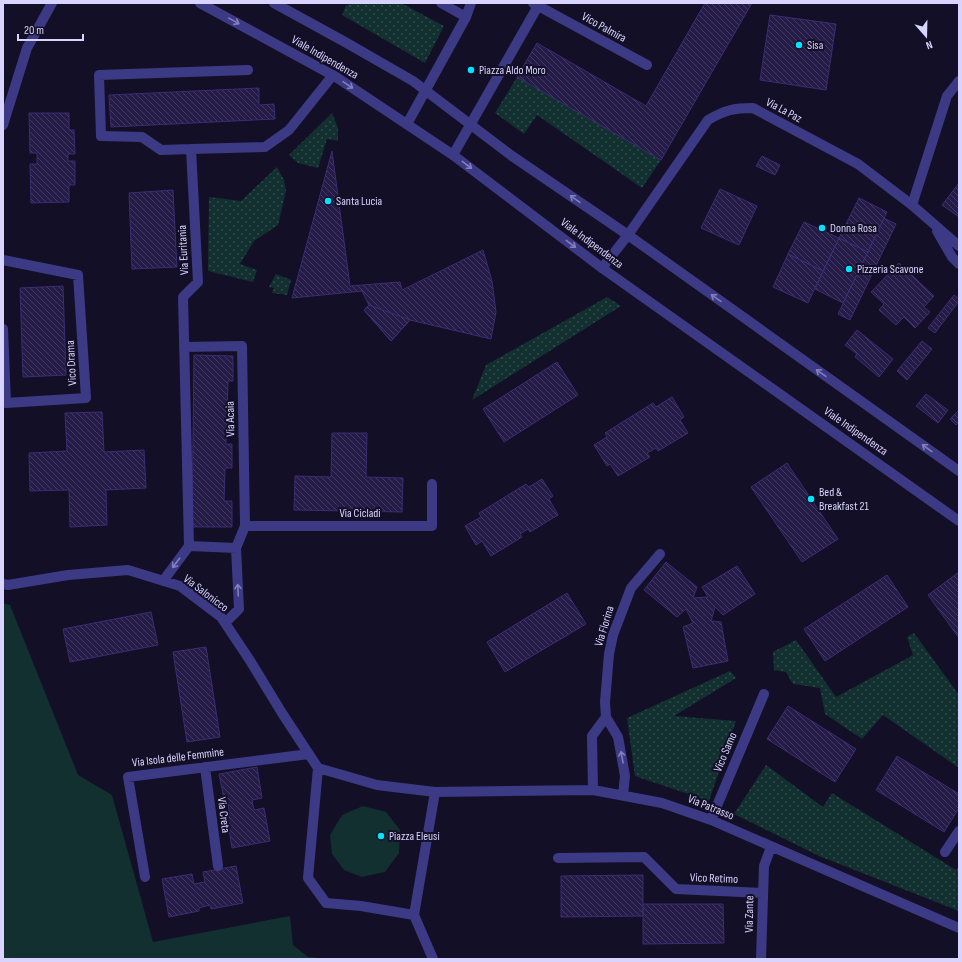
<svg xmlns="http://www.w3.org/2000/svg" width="962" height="962" viewBox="0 0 962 962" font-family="'Sofia Sans Condensed',sans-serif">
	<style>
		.green { fill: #12302f }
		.garden { fill: url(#garden-dots) }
		.building { fill: url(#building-back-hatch); stroke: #3b2d73 }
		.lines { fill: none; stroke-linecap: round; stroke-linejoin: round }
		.service { stroke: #3d3a85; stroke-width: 10 }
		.minor { stroke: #3d3a85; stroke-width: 10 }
		.tertiary { stroke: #3d3a85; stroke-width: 10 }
		.oneway { stroke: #837fbc }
		.poi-dot { fill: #00e5ff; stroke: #130f26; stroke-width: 1.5 }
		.labels { text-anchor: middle; stroke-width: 4; stroke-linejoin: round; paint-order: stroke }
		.street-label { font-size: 12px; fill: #d9d4ff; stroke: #130f26 }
		.poi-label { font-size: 12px; fill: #d9d4ff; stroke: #130f26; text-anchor: start }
	</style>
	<defs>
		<pattern id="garden-dots" width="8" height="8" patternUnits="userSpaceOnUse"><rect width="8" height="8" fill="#12302f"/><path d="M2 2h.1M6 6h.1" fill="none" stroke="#344d4e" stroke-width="1.8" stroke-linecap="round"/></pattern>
		<pattern id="building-back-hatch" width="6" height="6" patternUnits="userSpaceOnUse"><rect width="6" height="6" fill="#241b47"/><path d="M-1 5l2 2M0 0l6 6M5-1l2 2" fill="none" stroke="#433b63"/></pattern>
	</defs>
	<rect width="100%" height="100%" fill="#130f26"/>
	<path class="green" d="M3,603l7,2 68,170 34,20 41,147 137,-26 3,29 15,12 26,2h-331z
		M363,806l23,6 14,18 -1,23 -14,19 -23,5 -18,-7 -12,-16 -2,-19 12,-20z"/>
	<path class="garden" d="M357,3h44l43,23 -19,37 -83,-48 4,-10z
		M517,77l144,83 -19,28 -105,-73 -13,19 -29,-21z
		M332,113l6,15v13l-11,-2 -9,29 -20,-5 -9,-8z
		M277,167l7,13 2,11 -8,34 -24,16 -14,23 17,6 -4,12 -45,-11 1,-74 32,4z
		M276,274l15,6 -4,15 -15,-2 2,-5 -5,-1z
		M607,297l14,9 -149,94 14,-35z
		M914,633l45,62v73l-76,-53 -21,24 -37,-25 -5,-26 -27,-4 -7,-12 -12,-2 -1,-18 23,-12 40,57 77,-42 -6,-18z
		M730,671l6,7 -62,38 62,5 -27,80 -74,-25 -8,-58z
		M766,765l57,42 9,-14 124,77 3,-4v45l-140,-55 -85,-42z"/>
	<path class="building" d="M705,3h47l-91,157 -144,-83 20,-34 109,63z
		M770,15l66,9 -10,66 -66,-10z
		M259,88v17l15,-1 1,15 -164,8 -2,-32z
		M29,113h40v17h5l1,24h-7v7h7v24h-6v17l-38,1 -1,-39h7v-11h-7z
		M332,151l18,135 50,-4 2,8 81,-40 9,31 4,31 -5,27 -81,-19 -19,21 -27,-31 5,-5 -7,-14 -70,7z
		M762,156l18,9 -5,10 -19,-9z
		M959,183v34l-17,-12z
		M720,189l37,17 -18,39 -38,-17z
		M173,190l4,77 -45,2 -3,-76z
		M859,198l28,14 -19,40 -29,-14z
		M884,218l12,6 -46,96 -12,-6z
		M804,222l35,16 -16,33 -35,-17z
		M839,238l29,14 -25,51 -28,-14z
		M788,254l35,17 -15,32 -35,-16z
		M899,263l35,33 -10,11 6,5 -15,16 -11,-11 -8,8 -17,-15 5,-6 -13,-12z
		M63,286l3,89 -43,2 -3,-89z
		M954,295l5,4v2l-24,32 -7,-5z
		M369,305l41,15 -19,21 -27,-31z
		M857,330l36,29 -14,18 -24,-20 2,-3 -12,-9z
		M922,341l10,8 -25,31 -10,-9z
		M194,355l39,1v25h-5l-1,31h6v24h-7v8h6v24h-7l-1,33h8v26h-40z
		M557,362l21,33 -74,47 -21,-33z
		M926,394l22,16 -10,13 -22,-17z
		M672,397l12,20 -4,3 8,13 -30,18 -2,-3 -9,5 3,4 -32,19 -8,-12 -3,2 -13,-21 13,-8 -2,-4 48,-30 3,4z
		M959,410v12l-3,3 -6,-6z
		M102,412l2,40 40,-2 2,38 -40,2 1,35 -37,2 -1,-37 -39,1 -1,-38 38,-2 -2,-38z
		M332,433h35l-1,44 37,1 -1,34 -108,-2 1,-34 36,1z
		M787,463l51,76 -36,23 -51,-75z
		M542,479l11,17 -4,3 9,16 -28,17 -2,-3 -8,5 2,3 -31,19 -9,-15 -6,4 -11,-19 16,-9 -2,-4 47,-29 3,3z
		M666,562l31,25 -4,11 15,-1 -6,-10 35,-21 18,28 -32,21 -8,-8 -4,14 10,1 7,39 -35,7 -10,-41 10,-4 -7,-14 -9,8 -33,-27z
		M959,572v66l-31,-43z
		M887,575l21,32 -83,54 -21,-32z
		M567,593l19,31 -81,48 -18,-30z
		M151,612l7,33 -88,17 -7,-33z
		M206,647l14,90 -33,5 -14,-90z
		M788,706l68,43 -21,33 -68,-43z
		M897,756l62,38v14l-15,24 -68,-42z
		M257,767l5,31 -10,2 2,10 10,-2 6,33 -38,7 -5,-32h3l-2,-12h-3l-6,-30z
		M236,866l7,37 -32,6 -1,-4 -11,3v3l-30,6 -7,-38 30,-5 2,10 11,-2 -2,-10z
		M643,875v41l-82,1v-41z
		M643,904h80l1,39 -81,1z"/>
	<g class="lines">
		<path class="service" d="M101,136l-2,-61 149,-5
			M912,205l35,-109 12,-15"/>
		<path class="minor" d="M441,3l25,14
			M533,3l114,62
			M407,124l59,-107 5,-14
			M3,125l24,-77 25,-45
			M101,136l41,1 19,13 30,-1
			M453,155l85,-149
			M937,231l15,26 7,7
			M3,260l75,15 8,123 -80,5 -3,-74
			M602,268l26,-33 80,-115c17,-10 26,-12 45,-12l105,56 54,41 47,41
			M184,347l58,-1 3,180 -9,22
			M245,526h187v-42
			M189,546l47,2 3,61 -14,14
			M163,581l26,-35 -6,-249 15,-15 -7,-133 74,-2 24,-17 44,-55
			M3,584l5,1 60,-10 60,-5 52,16 41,31 28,42 33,54 36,55
			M606,717l-1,-15 4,-48 4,-19 18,-47 29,-34
			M205,767l13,99
			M593,790l-1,-54 14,-19 12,20 7,39 -2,19
			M435,792l-21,123 -53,-9 -35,-3 -18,-25 10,-110 59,17 58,7 158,-2 69,13 49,17 248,108
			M711,820l53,-126
			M945,852l14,-21
			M558,858l86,-1 32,32 87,4
			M145,877l-17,-100 181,-23
			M414,915l19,44
			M761,959l3,-93 7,-19"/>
		<path class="tertiary" d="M200,3l136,74 117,78 149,113 357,253
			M274,3l71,39 68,39 99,75 116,79 331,236"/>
	</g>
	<defs><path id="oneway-shaft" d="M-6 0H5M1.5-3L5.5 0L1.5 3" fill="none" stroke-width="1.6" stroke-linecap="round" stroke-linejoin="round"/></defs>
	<g class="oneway">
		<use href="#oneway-shaft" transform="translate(234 21) rotate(29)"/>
		<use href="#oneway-shaft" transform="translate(348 85) rotate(34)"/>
		<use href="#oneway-shaft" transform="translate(467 165) rotate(37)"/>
		<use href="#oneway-shaft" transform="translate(575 199) rotate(-145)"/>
		<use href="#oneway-shaft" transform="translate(571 244) rotate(37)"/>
		<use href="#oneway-shaft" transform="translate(716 298) rotate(-145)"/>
		<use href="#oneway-shaft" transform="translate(821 373) rotate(-145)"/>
		<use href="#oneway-shaft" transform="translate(927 448) rotate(-144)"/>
		<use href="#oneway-shaft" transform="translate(176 563) rotate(127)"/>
		<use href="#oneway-shaft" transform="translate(238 590) rotate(-93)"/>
		<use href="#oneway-shaft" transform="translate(622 757) rotate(-100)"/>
	</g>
	<g class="poi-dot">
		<circle cx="799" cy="45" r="4"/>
		<circle cx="471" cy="70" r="4"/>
		<circle cx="328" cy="201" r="4"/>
		<circle cx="822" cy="228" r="4"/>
		<circle cx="849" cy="269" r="4"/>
		<circle cx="811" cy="499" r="4"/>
		<circle cx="381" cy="836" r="4"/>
	</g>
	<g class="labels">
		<g class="street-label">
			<text transform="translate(604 27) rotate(29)" y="4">Vico Palmira</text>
			<text transform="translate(325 57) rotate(30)" y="4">Viale Indipendenza</text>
			<text transform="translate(784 110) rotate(28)" y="4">Via La Paz</text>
			<text transform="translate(592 243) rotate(37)" y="4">Viale Indipendenza</text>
			<text transform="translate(183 250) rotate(-93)" y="4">Via Euritania</text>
			<text transform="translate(71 363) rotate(-93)" y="4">Vico Drama</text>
			<text transform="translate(230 419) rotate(-91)" y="4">Via Acaia</text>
			<text transform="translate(856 431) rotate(35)" y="4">Viale Indipendenza</text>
			<text x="360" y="517">Via Cicladi</text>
			<text transform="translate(206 593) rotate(37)" y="4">Via Salonicco</text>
			<text transform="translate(604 626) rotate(-73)" y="4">Via Florina</text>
			<text transform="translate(725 752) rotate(-67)" y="4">Vico Samo</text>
			<text transform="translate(178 757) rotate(-7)" y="4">Via Isola delle Femmine</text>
			<text transform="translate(711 807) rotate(22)" y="4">Via Patrasso</text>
			<text transform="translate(224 815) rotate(83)" y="4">Via Creta</text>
			<text transform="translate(714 878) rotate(2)" y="4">Vico Retimo</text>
			<text transform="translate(749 914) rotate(-89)" y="4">Via Zante</text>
		</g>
		<g class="poi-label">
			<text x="807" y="49">Sisa</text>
			<text x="479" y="74">Piazza Aldo Moro</text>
			<text x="336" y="205">Santa Lucia</text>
			<text x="830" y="232">Donna Rosa</text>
			<text x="857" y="273">Pizzeria Scavone</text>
			<text x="819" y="496">Bed &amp;<tspan x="819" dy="14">Breakfast 21</tspan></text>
			<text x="389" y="840">Piazza Eleusi</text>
		</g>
	</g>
	<rect width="962" height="962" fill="none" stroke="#d9d4ff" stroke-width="8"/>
	<g transform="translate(926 36) rotate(160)" stroke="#130f26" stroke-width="3" paint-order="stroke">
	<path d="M0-3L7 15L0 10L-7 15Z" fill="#d9d4ff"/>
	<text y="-6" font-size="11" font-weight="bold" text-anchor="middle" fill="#d9d4ff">N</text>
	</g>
	<path d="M18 34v6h65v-6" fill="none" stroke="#d9d4ff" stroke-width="2"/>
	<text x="24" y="34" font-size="12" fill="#d9d4ff" stroke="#130f26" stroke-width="3" paint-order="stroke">20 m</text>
</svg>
